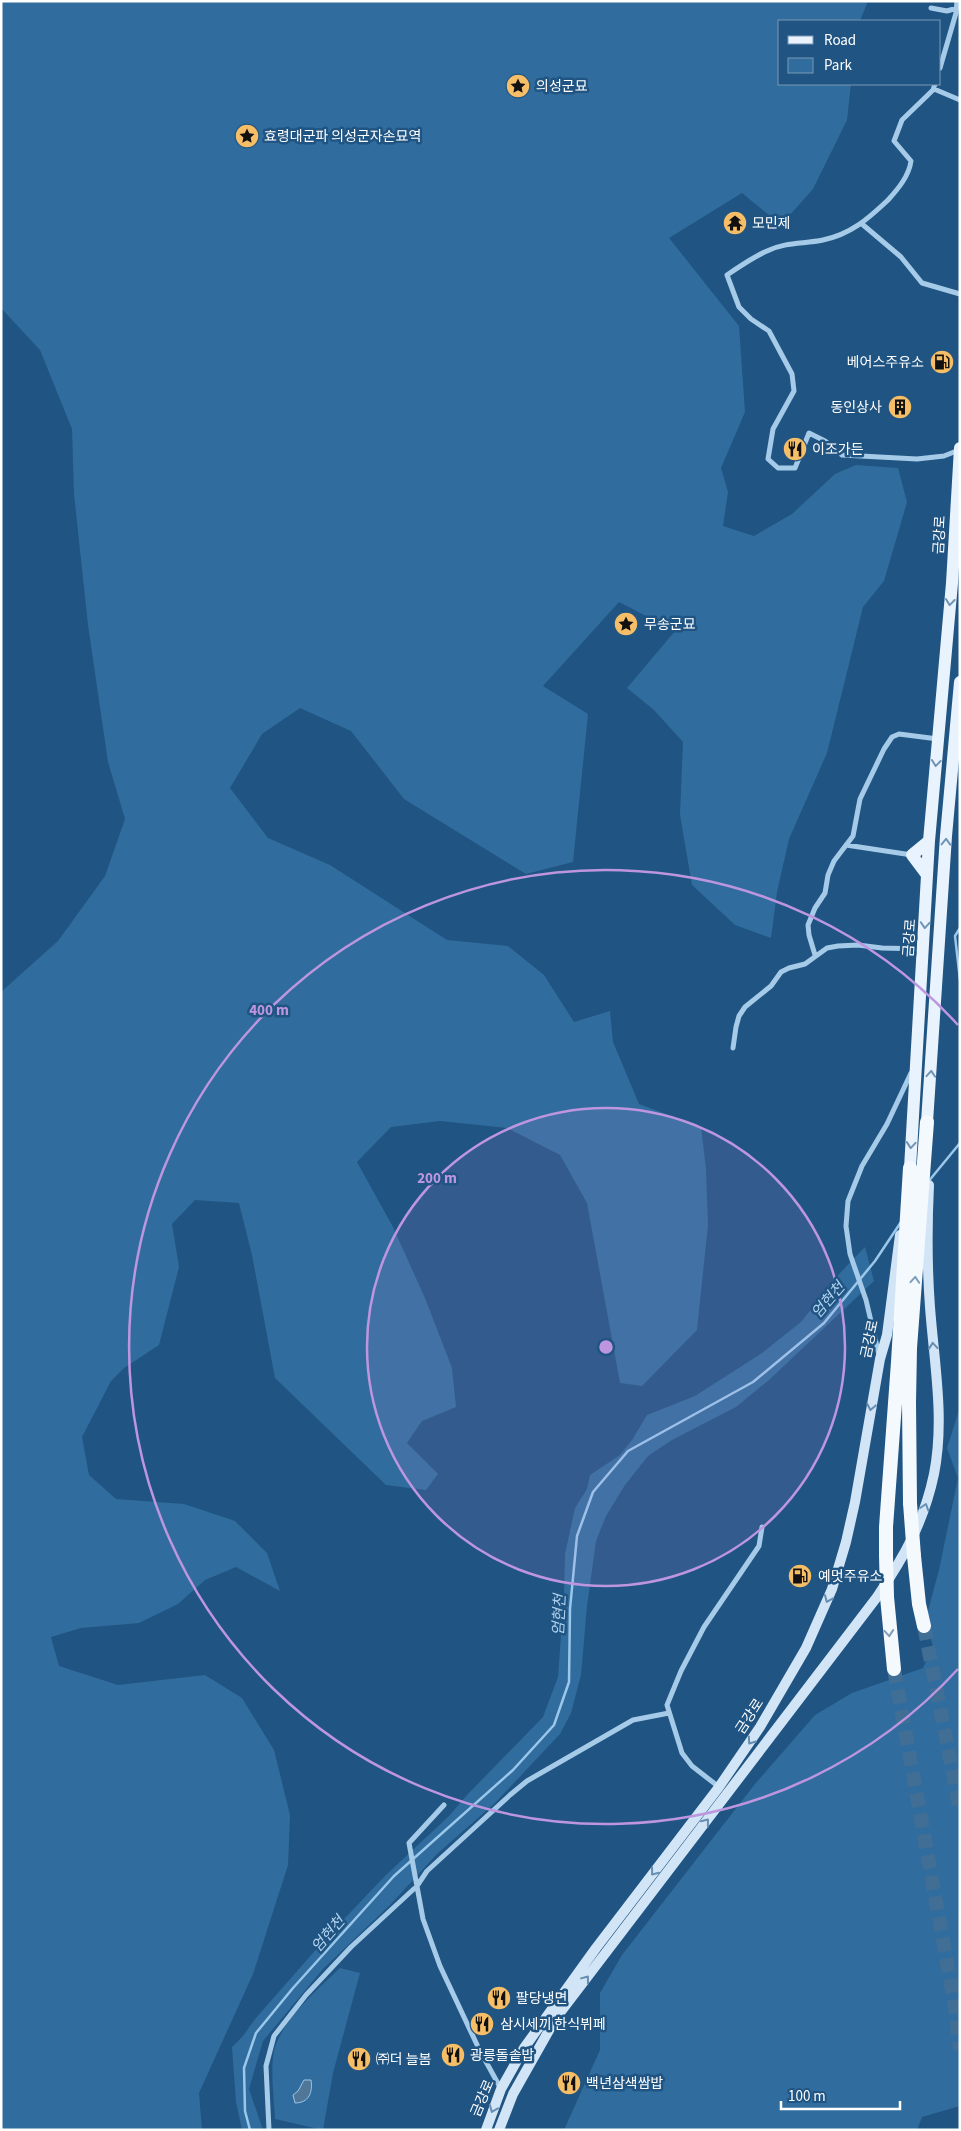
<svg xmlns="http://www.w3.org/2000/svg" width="961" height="2131" viewBox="0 0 961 2131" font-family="'Source Sans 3','Noto Sans KR',sans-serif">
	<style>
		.green { fill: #306d9e }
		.water { fill: #517798; stroke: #9ac7ea }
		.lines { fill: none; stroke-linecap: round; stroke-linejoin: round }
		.stream { stroke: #9ac7ea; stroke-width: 2.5 }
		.trunk-tunnel { stroke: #416e95; stroke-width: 14; stroke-dasharray: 14 7; stroke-linecap: butt }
		.minor { stroke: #a6cbe9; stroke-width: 5 }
		.secondary { stroke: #d1e5f7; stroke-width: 10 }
		.primary { stroke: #e9f3fe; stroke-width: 12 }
		.trunk { stroke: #f4f9fe; stroke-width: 14 }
		.trunk-bridge { stroke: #f4f9fe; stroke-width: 14 }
		.oneway { stroke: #7094b4 }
		.oneway2 { stroke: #7f9eba }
		.oneway3 { stroke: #678eb1 }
		.ring { fill: none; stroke: #bd96df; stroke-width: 2.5 }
		.labels { text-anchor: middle; stroke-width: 5; stroke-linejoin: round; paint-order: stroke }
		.poi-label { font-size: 14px; fill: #fff; stroke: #205482; text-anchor: start }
		.street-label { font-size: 14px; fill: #fff; stroke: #205482 }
		.water-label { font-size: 15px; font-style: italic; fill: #b2d4f0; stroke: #205482 }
		.centre { fill: #bd96df; stroke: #205482; stroke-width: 2.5 }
		.ring-label { font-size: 15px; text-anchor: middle; font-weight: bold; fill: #bd96df; stroke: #205482; stroke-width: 5; stroke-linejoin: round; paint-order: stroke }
	</style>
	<rect width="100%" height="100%" fill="#205482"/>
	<path class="green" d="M1,1h867l-8,20h-80v63h71l-4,36 -34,69 -32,36 -39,-32 -73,45 70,88 6,86 -24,56 7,24 -5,34 31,10 38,-22 43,-40 21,-9 42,3 9,34 -23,79 -21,26 -36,146 -38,86 -12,53 -6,46 -36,-13 -43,-40 -12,-70 3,-73 -29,-32 -27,-22 48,-57 -56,-29 -76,84 45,28 -15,148 -47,12 -122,-75 -53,-68 -51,-23 -38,26 -32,54 38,50 62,27 117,75 61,6 36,29 30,47 36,-11 3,31 26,62 62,23 5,42 2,56 -11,105 -55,56 -22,-3 -33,-180 -27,-48 -53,-27 -67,-7 -49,6 -34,35 36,65 32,71 27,70 4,39 -34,14 -15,22 31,31 -12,16 -40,-5 -111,-107 -23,-123 -13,-52 -44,-3 -23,24 7,43 -20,78 -35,23 -13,13 -29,56 7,38 27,24 68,5 51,17 32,32 13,38 -44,-24 -31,13 -27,24 -39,19 -58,5 -30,9 8,29 59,19 87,-10 37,23 32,52 16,65 -2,50 -35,109 -54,119 3,37h-201v-1138l57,-51 47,-65 20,-57 -17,-57 -20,-137 -14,-131 -2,-65 -32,-79 -39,-42z
		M865,1247l9,34 -105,99 -33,27 -64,33 -24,16 -23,29 -19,31 -10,25 -9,65 -6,69 -10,38 -11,21 -65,69 -58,51 -47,51 -67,64 -60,72 -14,48 14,41h-21l-6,-28 -4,-55 11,-11 12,-17 72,-82 58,-61 64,-60 18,-21 76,-78 15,-40 6,-83 1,-40 10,-46 12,-19 3,-14 30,-20 12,-15 15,-25 48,-19 67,-43 39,-31 39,-49z
		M960,1407v699l-38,11 -5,13h-353l36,-80v-57l22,-38 133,-171 60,-69 37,-22 71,-25 10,-21 -7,-29 13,-48 19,-92 -11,-30z
		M340,1968l20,5 -27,100 -10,57 -48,-11c-1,-20 -4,-42 -2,-62 3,-32 45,-68 67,-89z"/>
	<path class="water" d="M304,2080h7c2,12 -2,23 -16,23l-2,-8 5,-4z"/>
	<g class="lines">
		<path class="stream" d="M960,928l-5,8 5,44
			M928,1182l32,-39
			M250,2130l-5,-19 -1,-43 12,-35 37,-45 101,-112 119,-106 41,-45 15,-43 1,-73 7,-73 16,-44 35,-41 125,-69 71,-59 51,-62 26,-39"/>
		<path class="trunk-tunnel" d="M924,1626l36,184
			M894,1669l61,338 5,43"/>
		<path class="minor" d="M931,8l16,3 10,-3
			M940,68l16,-55 1,-12
			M935,84l-2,6 -31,30 -8,21 17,20c-2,15 -13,28 -23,39 -20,19 -37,34 -65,40 -19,4 -38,2 -56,11 -14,6 -27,15 -40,24l12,32 12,12 18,12 23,43 2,17 -21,38 -5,30 10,9h17l14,-35 16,8 17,14 75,4 27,-3 15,-6
			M934,89l26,11
			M862,224l39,33 21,26 38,11
			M846,845l66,10
			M815,955l-6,-20 -1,-10 7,-17 10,-15 3,-18 6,-14 19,-25 7,-37 24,-50 8,-12 7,-3 39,5
			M733,1048l3,-21 3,-11 6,-9 26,-21 10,-14 8,-4 16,-4 22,-16 11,-2 20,-1 24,3 40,1
			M879,1355l-13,-55 -16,-46 -4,-28 2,-25 14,-35 25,-42 24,-51
			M719,1787l-27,-21 -10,-13 -15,-48 14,-34 23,-44 55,-81 3,-19
			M444,1805l-35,38 14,76 17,47 39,83 22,40
			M269,2130l-3,-64 8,-30 32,-41 45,-48 66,-61 10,-15 83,-76 17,-14 106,-61 36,-7"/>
		<path class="secondary" d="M486,2130l15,-41 23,-41 72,-100 123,-161 41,-60 46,-79 26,-59 14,-47 9,-40 25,-143 7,-24 13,-100
			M499,2130l14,-36 43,-76 321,-421c27,-40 47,-75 57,-123 11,-55 0,-112 -4,-167 -3,-40 -3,-81 -1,-122"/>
		<path class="primary" d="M927,875l-15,-20 17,-14
			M927,1122l19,-286 14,-154
			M910,1168l19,-327 23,-258 8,-135"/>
		<path class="trunk" d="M910,1503l-1,-101 1,-54 17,-226
			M886,1555v-28l12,-165 12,-194
			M914,1556l5,48 5,22
			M887,1597l7,72"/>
		<path class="trunk-bridge" d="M910,1503l4,53
			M886,1555l1,42"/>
	</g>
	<defs><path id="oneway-chevron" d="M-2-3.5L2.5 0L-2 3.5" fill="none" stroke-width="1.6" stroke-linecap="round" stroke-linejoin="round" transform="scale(1.25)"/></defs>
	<g class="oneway">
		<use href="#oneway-chevron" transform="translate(950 602) rotate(96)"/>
		<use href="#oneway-chevron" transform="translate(936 763) rotate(97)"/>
		<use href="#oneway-chevron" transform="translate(946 842) rotate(-88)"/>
		<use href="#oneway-chevron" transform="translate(925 925) rotate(94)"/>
		<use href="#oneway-chevron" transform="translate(931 1074) rotate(-86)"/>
		<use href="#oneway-chevron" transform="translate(911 1145) rotate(95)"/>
	</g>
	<g class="oneway2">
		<use href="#oneway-chevron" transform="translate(915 1280) rotate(-86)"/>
		<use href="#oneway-chevron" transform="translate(889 1633) rotate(85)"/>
	</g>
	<g class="oneway3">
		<use href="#oneway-chevron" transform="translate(933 1346) rotate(-95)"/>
		<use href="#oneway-chevron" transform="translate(871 1407) rotate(101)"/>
		<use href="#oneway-chevron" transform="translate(925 1507) rotate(-72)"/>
		<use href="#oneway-chevron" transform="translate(828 1599) rotate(113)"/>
		<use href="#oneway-chevron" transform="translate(751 1741) rotate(125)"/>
		<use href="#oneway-chevron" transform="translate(706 1822) rotate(-52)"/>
		<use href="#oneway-chevron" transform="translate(654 1872) rotate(128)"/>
		<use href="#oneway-chevron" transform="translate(586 1979) rotate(-53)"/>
		<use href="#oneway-chevron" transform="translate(493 2109) rotate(112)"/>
	</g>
	<circle cx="606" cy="1347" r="239" fill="#bd96df" fill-opacity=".12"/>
	<g class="ring">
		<circle cx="606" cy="1347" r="239"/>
		<path d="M958 1669A477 477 0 1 1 958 1025"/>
	</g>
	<defs>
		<g id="sight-disc" transform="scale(1.25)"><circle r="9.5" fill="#f6be67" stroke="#205482"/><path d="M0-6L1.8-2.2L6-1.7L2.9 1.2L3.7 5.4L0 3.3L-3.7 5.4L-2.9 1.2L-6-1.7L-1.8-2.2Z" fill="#111"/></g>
		<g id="temple-disc" transform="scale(1.25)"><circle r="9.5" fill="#f6be67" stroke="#205482"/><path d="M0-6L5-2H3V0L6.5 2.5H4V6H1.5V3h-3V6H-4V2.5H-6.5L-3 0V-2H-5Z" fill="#111"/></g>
		<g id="fuel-disc" transform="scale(1.25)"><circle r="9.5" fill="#f6be67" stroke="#205482"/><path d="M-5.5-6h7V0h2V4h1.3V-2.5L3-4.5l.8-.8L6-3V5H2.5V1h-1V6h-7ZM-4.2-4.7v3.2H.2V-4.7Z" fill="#111"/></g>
		<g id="building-disc" transform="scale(1.25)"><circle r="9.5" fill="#f6be67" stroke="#205482"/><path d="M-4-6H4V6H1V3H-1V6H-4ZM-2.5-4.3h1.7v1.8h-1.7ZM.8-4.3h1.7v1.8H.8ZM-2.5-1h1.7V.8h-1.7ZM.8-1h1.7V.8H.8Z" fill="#111"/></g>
		<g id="restaurant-disc" transform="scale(1.25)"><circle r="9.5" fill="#f6be67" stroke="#205482"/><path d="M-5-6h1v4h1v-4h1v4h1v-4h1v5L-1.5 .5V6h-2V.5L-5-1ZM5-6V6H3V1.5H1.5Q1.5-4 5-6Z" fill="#111"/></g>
	</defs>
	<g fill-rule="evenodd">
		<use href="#sight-disc" x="518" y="86"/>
		<use href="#sight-disc" x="247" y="136"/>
		<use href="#temple-disc" x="735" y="223"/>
		<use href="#fuel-disc" x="942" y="362"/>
		<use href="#building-disc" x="900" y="407"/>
		<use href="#restaurant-disc" x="795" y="449"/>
		<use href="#sight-disc" x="626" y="624"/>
		<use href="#fuel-disc" x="800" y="1576"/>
		<use href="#restaurant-disc" x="499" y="1998"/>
		<use href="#restaurant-disc" x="482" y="2024"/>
		<use href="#restaurant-disc" x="453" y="2055"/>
		<use href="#restaurant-disc" x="359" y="2059"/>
		<use href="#restaurant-disc" x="569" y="2083"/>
	</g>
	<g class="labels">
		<g class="poi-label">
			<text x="536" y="91">의성군묘</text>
			<text x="264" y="141">효령대군파 의성군자손묘역</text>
			<text x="752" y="228">모민제</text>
			<text x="924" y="367" text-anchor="end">베어스주유소</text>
			<text x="882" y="412" text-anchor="end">동인상사</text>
			<text x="812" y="454">이조가든</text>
			<text x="644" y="629">무송군묘</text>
			<text x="818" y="1581">예멋주유소</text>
			<text x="516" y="2003">팔당냉면</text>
			<text x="500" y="2029">삼시세끼 한식뷔페</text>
			<text x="470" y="2060">광릉돌솥밥</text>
			<text x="376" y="2064">㈜더 늘봄</text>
			<text x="586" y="2088">백년삼색쌈밥</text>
		</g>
		<g class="street-label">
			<text transform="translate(939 535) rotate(-87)" y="5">금강로</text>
			<text transform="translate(909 938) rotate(-86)" y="5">금강로</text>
			<text transform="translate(869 1339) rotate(-78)" y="5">금강로</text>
			<text transform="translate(749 1716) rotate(-57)" y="5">금강로</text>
			<text transform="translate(482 2098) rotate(-67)" y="5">금강로</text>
		</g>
		<g class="water-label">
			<text transform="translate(828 1300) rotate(-49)" y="5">엄현천</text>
			<text transform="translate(559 1615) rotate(-87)" y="5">엄현천</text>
			<text transform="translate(328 1934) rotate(-49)" y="5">엄현천</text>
		</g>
	</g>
	<circle cx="606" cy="1347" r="8" class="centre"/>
	<g class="ring-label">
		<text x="269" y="1015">400 m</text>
		<text x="437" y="1183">200 m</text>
	</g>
	<rect width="961" height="2131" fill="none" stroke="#ffffff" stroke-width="5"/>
	<rect x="778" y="20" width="162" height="65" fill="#205482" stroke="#7998b4"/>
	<rect x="788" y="36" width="25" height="8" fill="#e9f3fe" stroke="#7998b4"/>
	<text x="824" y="45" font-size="15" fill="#ffffff">Road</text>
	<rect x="788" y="58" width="25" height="15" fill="#306d9e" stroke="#7998b4"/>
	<text x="824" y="70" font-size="15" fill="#ffffff">Park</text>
	<path d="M781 2101v8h119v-8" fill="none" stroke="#ffffff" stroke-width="2.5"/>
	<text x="788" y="2101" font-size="15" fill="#ffffff" stroke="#205482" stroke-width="4" paint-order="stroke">100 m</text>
</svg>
